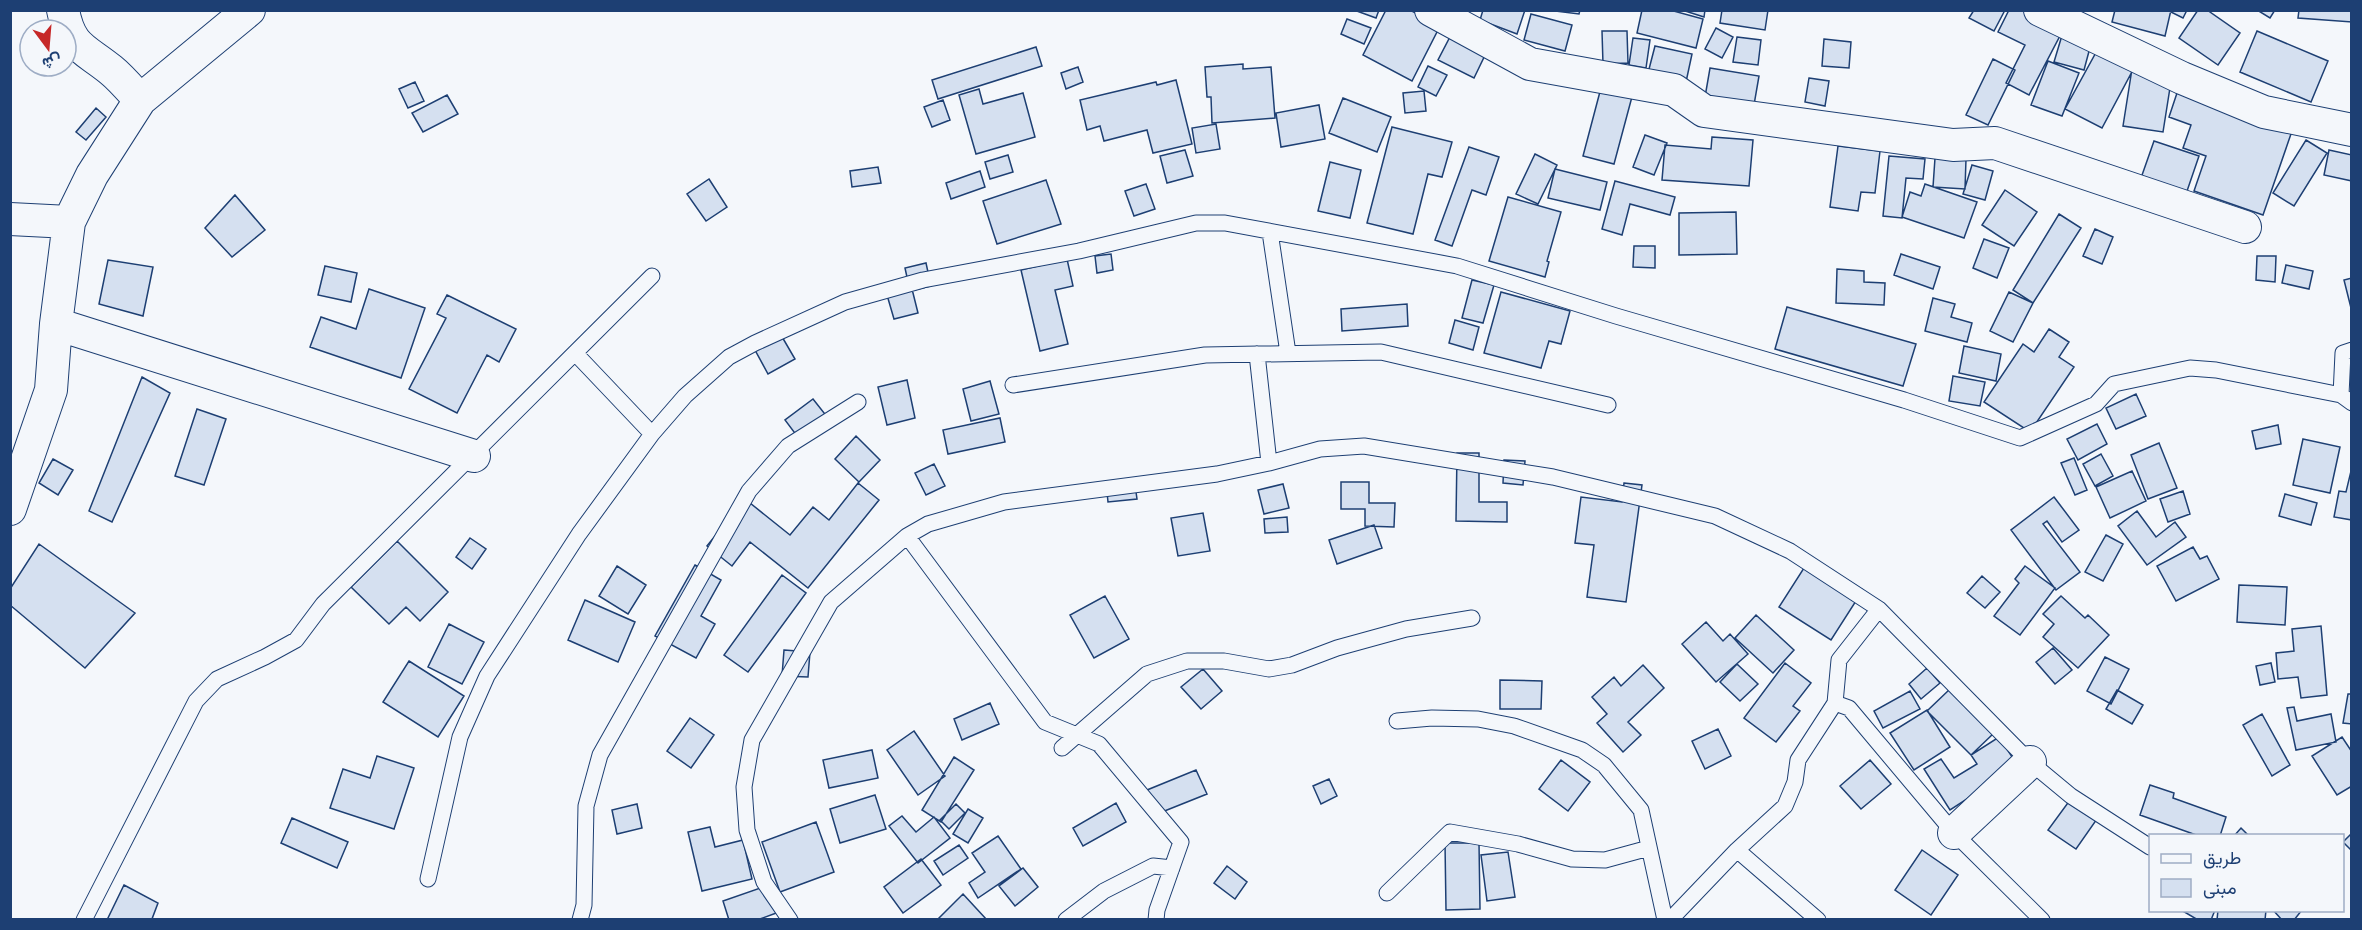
<svg xmlns="http://www.w3.org/2000/svg" width="2362" height="930" viewBox="0 0 2362 930" font-family="'PT Sans Narrow',Vazirmatn,sans-serif">
	<style>
		.building { fill: #d5e0f0; stroke: #1d3f73; stroke-width: 1.5 }
		.lines { fill: none; stroke-linecap: round; stroke-linejoin: round }
		.lane-casing { stroke: #1d3f73; stroke-width: 17 }
		.street-casing { stroke: #1d3f73; stroke-width: 34 }
		.lane { stroke: #f4f7fb; stroke-width: 15 }
		.street { stroke: #f4f7fb; stroke-width: 32 }
	</style>
	<rect width="100%" height="100%" fill="#f4f7fb"/>
	<path class="building" d="M1354,10h25l-3,8z
		M1386,10h24l30,16 -28,55 -49,-26z
		M1483,10h42l-8,24 -37,-14z
		M1547,10h33l-1,4z
		M1642,10h28l33,9 -7,29 -59,-15z
		M1682,10h23l-1,7z
		M1722,10h46l-3,20 -45,-7z
		M1974,10h31l-11,21 -25,-13z
		M2009,10h15l39,20 -34,65 -23,-12 19,-38 -27,-13z
		M2115,10h56l-6,26 -53,-14z
		M2167,10h20l-4,8z
		M2198,10h9l33,23 -22,32 -39,-27z
		M2257,10h18l-5,8z
		M2299,10h53v12l-54,-4z
		M1531,14l41,11 -7,26 -41,-11z
		M1347,19l24,9 -7,16 -23,-10z
		M1716,28l17,9 -11,21 -17,-9z
		M1602,31h25l1,32 -25,1z
		M2257,31l71,30 -17,41 -71,-30z
		M2063,32l29,8 -8,30 -30,-8z
		M1452,33l35,18 -13,27 -36,-18z
		M1737,37l24,3 -3,25 -25,-3z
		M1633,38l17,2 -4,28 -17,-3z
		M1824,39l27,3 -2,26 -27,-2z
		M1655,46l37,8 -6,28 -38,-9z
		M1036,47l6,19 -104,33 -6,-19z
		M2099,47l36,19 -33,62 -37,-19z
		M1993,59l22,11 -27,55 -22,-10z
		M2048,61l31,12 -17,43 -31,-11z
		M1243,64v5l28,-2 4,51 -63,5 -1,-26h-4l-2,-30z
		M1428,66l19,9 -11,21 -18,-9z
		M1078,67l5,15 -17,7 -5,-16z
		M1710,68l49,8 -5,29 -49,-8z
		M2132,69l40,6 -9,57 -40,-6z
		M1809,78l20,3 -4,25 -20,-4z
		M1176,80l16,64 -39,9 -6,-23 -43,11 -4,-15 -13,4 -7,-30 76,-18 1,3z
		M415,82l9,19 -16,7 -9,-19z
		M1602,84l31,9 -19,71 -31,-8z
		M2179,87l113,44 -29,84 -69,-24 12,-35 -23,-8 8,-23 -22,-8z
		M979,89l4,15 40,-11 12,44 -59,17 -17,-59z
		M1424,91l2,20 -21,2 -2,-20z
		M447,95l11,19 -35,18 -11,-19z
		M1343,98l48,19 -14,35 -48,-19z
		M943,100l7,20 -18,7 -8,-20z
		M1319,105l6,34 -44,8 -5,-34z
		M96,108l10,9 -20,23 -10,-8z
		M1216,124l4,25 -24,4 -4,-25z
		M1392,127l60,15 -10,35 -14,-3 -15,60 -46,-11z
		M1645,135l22,8 -13,32 -21,-8z
		M1712,137l41,3 -4,46 -87,-6 3,-35 46,4z
		M2306,140l21,13 -33,53 -21,-13z
		M2154,141l45,15 -13,38 -45,-16z
		M1838,146l42,5 -5,42 -14,-1 -3,19 -28,-4z
		M1469,147l30,10 -13,38 -14,-5 -20,56 -17,-6z
		M1185,150l8,26 -26,7 -7,-27z
		M2329,150l23,5v26l-28,-6z
		M1535,154l22,11 -19,39 -22,-10z
		M1008,155l5,17 -23,7 -5,-17z
		M1889,156l36,3 -2,20 -17,-1 -4,40 -19,-2z
		M1935,158l31,1 -1,30 -32,-2z
		M1330,162l31,8 -11,48 -32,-7z
		M1972,165l21,6 -8,29 -22,-6z
		M878,167l3,16 -29,4 -2,-16z
		M1555,169l52,13 -7,28 -52,-12z
		M980,171l5,16 -34,12 -5,-16z
		M709,179l18,28 -21,14 -19,-27z
		M1046,180l15,44 -64,20 -14,-43z
		M1615,181l60,16 -5,18 -40,-11 -8,31 -20,-6z
		M1146,184l9,25 -21,7 -9,-25z
		M1925,184l52,18 -13,36 -62,-21 8,-25 11,4z
		M2005,190l32,22 -23,34 -32,-21z
		M235,195l30,35 -33,27 -27,-29z
		M1508,197l53,15 -14,49 2,1 -4,15 -56,-16z
		M1736,212l1,42 -58,1v-42z
		M2059,214l22,14 -48,75 -20,-13z
		M2095,229l18,8 -11,27 -19,-8z
		M1984,239l25,9 -12,30 -24,-10z
		M1634,246h21v22l-22,-1z
		M1111,254l2,16 -16,3 -2,-17z
		M1901,254l39,13 -7,22 -39,-14z
		M2257,256h19l-1,26 -19,-2z
		M1067,259l6,27 -18,4 13,54 -28,7 -19,-81z
		M108,260l45,7 -10,49 -44,-12z
		M926,263l5,23 -21,5 -5,-23z
		M2286,265l27,6 -4,18 -27,-6z
		M325,266l32,7 -6,29 -33,-7z
		M1837,269l27,2v11l21,1 -1,22 -48,-2z
		M2352,278v34l-8,-32z
		M1472,280l22,5 -11,38 -21,-5z
		M369,289l56,19 -24,70 -91,-31 11,-30 35,12z
		M912,289l6,24 -24,6 -7,-24z
		M1501,292l69,19 -9,33 -12,-3 -8,27 -57,-15z
		M2009,292l24,11 -20,39 -23,-11z
		M447,295l69,34 -17,33 -12,-7 -30,58 -48,-24 37,-71 -9,-4z
		M1933,298l22,6 -4,13 21,6 -5,19 -42,-11z
		M1407,304l1,22 -66,5 -1,-22z
		M1787,307l129,37 -13,42 -128,-37z
		M1455,320l24,7 -6,23 -24,-7z
		M2049,329l20,13 -10,15 15,10 -44,65 -46,-30 39,-58 11,8z
		M781,335l14,24 -27,15 -13,-24z
		M1964,346l37,8 -5,27 -37,-8z
		M1953,376l32,6 -5,24 -31,-5z
		M142,377l28,16 -58,129 -23,-11z
		M907,380l8,38 -28,7 -9,-38z
		M990,381l9,33 -28,7 -8,-32z
		M2136,394l10,22 -30,13 -10,-21z
		M813,399l19,24 -29,21 -18,-24z
		M197,409l29,10 -22,66 -29,-9z
		M1000,418l5,24 -57,12 -5,-24z
		M2097,424l10,20 -29,16 -11,-21z
		M2278,425l3,19 -25,5 -4,-18z
		M856,436l24,24 -21,22 -24,-23z
		M2303,439l37,8 -10,46 -37,-8z
		M2159,443l18,45 -29,11 -17,-44z
		M1457,453h22v49h28v20l-51,-1z
		M2101,454l12,22 -18,10 -12,-22z
		M2074,458l13,32 -12,5 -14,-32z
		M53,459l20,11 -15,25 -19,-12z
		M1504,460l21,1 -2,24 -20,-2z
		M934,464l11,22 -19,9 -11,-22z
		M2352,467v53l-18,-3 5,-26 7,1z
		M2132,471l14,30 -36,17 -14,-31z
		M1134,478l3,21 -29,3 -2,-20z
		M1341,482h28v21h26l-1,24 -29,-1v-17h-24z
		M858,483l21,17 -71,88 -58,-46 -18,24 -25,-20 38,-47 45,36 23,-28 16,13z
		M1624,483l18,2 -16,117 -39,-5 7,-52 -19,-2 6,-46 41,5z
		M1283,484l6,24 -25,6 -6,-24z
		M2183,491l7,23 -22,8 -8,-23z
		M2285,494l32,9 -6,22 -32,-9z
		M2054,497l25,33 -17,12 -15,-21 -4,3 37,48 -24,18 -45,-60z
		M2137,511l19,26 19,-15 11,15 -39,28 -29,-39z
		M1203,513l7,38 -32,5 -7,-38z
		M1287,517l1,15 -23,1 -1,-14z
		M1374,525l8,23 -45,16 -8,-24z
		M2106,535l17,9 -20,37 -18,-9z
		M470,538l16,11 -14,20 -16,-12z
		M397,541l51,51 -28,29 -14,-14 -17,17 -38,-37z
		M39,544l96,69 -50,55 -75,-63v-16z
		M2193,547l7,12 7,-3 12,23 -43,22 -19,-35z
		M1811,557l52,33 -32,50 -52,-33z
		M695,565l26,15 -20,36 14,8 -19,34 -41,-22z
		M617,566l29,19 -18,29 -29,-18z
		M2025,566l30,22 -35,47 -26,-19 25,-33 -4,-4z
		M782,575l24,18 -58,79 -24,-17z
		M1982,576l18,16 -15,16 -18,-15z
		M2239,585l48,2 -2,38 -48,-3z
		M1105,596l24,43 -35,19 -24,-43z
		M2061,596l24,22 3,-3 21,20 -31,33 -35,-31 11,-13 -11,-10z
		M585,600l50,22 -17,40 -50,-22z
		M1756,615l38,35 -21,23 -38,-35z
		M1706,622l17,19 7,-7 18,20 -32,28 -34,-38z
		M449,624l35,18 -22,42 -34,-17z
		M2321,626l6,69 -26,3 -3,-21 -20,2 -2,-26 18,-2 -2,-22z
		M2053,648l19,22 -17,14 -19,-22z
		M784,650l26,2 -2,25 -26,-1z
		M2105,657l24,12 -18,35 -24,-13z
		M409,661l55,35 -26,41 -55,-35z
		M1785,663l26,20 -18,23 7,5 -24,31 -32,-24z
		M2271,663l4,19 -15,3 -4,-19z
		M1737,664l21,20 -18,17 -20,-19z
		M1643,665l21,23 -36,34 13,13 -18,17 -26,-29 10,-9 -15,-17 22,-20 7,9z
		M1927,668l13,15 -19,16 -12,-15z
		M1203,669l19,22 -21,18 -20,-22z
		M1500,680l42,1 -1,28h-41z
		M1950,689l44,44 -23,22 -44,-44z
		M2117,690l26,15 -11,19 -26,-15z
		M1910,691l10,18 -37,19 -9,-17z
		M2348,694h4v30l-9,-1z
		M990,703l9,21 -37,16 -8,-21z
		M2294,707l3,14 34,-7 5,28 -40,8 -9,-42z
		M1927,710l23,37 -36,23 -24,-37z
		M2262,714l28,51 -18,11 -29,-51z
		M690,718l24,17 -23,33 -24,-17z
		M1718,729l13,27 -26,13 -13,-28z
		M914,731l31,45 -27,19 -31,-45z
		M1999,737l19,29 -68,44 -26,-41 17,-10 13,19 23,-14 -6,-9z
		M2342,737l10,15v34l-15,9 -25,-39z
		M872,750l6,28 -49,10 -6,-28z
		M377,756l37,12 -20,61 -64,-21 13,-39 27,9z
		M954,757l20,13 -33,52 -19,-12z
		M1561,760l29,22 -22,29 -29,-22z
		M1870,760l21,24 -30,25 -21,-23z
		M1196,770l11,24 -50,20 -10,-24z
		M1329,779l8,17 -16,8 -8,-18z
		M2150,785l24,8 -1,5 53,19 -6,19h-21l-59,-21z
		M875,795l11,34 -46,14 -10,-34z
		M2070,800l27,19 -21,30 -28,-19z
		M1116,803l10,19 -43,24 -10,-18z
		M637,804l5,24 -25,6 -5,-24z
		M956,804l9,9 -16,16 -9,-9z
		M968,809l15,9 -15,25 -15,-9z
		M902,816l14,16 18,-15 16,21 -32,25 -29,-37z
		M292,818l56,24 -11,26 -56,-25z
		M816,822l18,50 -54,20 -18,-50z
		M710,827l5,20 28,-7 9,39 -50,12 -14,-59z
		M2241,828l8,8h-15z
		M2352,833v18l-9,-9z
		M998,836l23,33 -43,29 -9,-15 16,-11 -13,-19z
		M1445,843h34l1,66 -34,1z
		M959,845l9,13 -25,17 -9,-14z
		M1922,850l36,25 -27,40 -36,-25z
		M1508,852l7,45 -28,4 -6,-46z
		M921,859l20,26 -38,28 -19,-26z
		M1227,866l20,16 -12,17 -21,-16z
		M1023,868l15,19 -23,19 -16,-20z
		M124,885l34,18 -6,16 2,1h-47z
		M769,885l10,27 -22,8h-28l-6,-19z
		M963,894l24,26h-50z
		M2181,910h34l-4,10h-13z
		M2218,910h48l-1,10h-48z
		M2273,910h29l-8,10h-12z"/>
	<g class="lines">
		<g class="lane-casing">
			<path id="lane" d="M1270,232l18,121
				M2352,350l-9,3 -2,42 11,8
				M575,353l77,81
				M1257,354l12,109
				M1013,385l192,-30 176,-3 227,53
				M907,536l138,186 54,22 82,98 -24,68 -1,10
				M1835,703l14,5 105,125 88,87
				M1397,721l35,-3 46,1 36,7 68,24 22,15 37,45 24,110
				M1062,748l85,-74 40,-13h37l45,8 23,-4 45,-17 69,-19 66,-11
				M1737,850l81,70
				M428,879l32,-142 27,-61 92,-142 73,-100 33,-38 44,-39 26,-14 90,-41 78,-22 156,-29 117,-28h29l232,43 159,50 288,84 116,38 76,-34 18,-20 76,-16 26,2 125,25
				M1387,893l63,-61 68,12 54,15 33,1 44,-12
				M84,920l112,-219 21,-22 48,-22 31,-17 27,-36 329,-328
				M580,920l4,-15 2,-99 14,-51 149,-264 39,-45 70,-44
				M790,920l-26,-38 -17,-52 -3,-43 8,-47 79,-138 76,-66 21,-12 76,-22 213,-28 52,-11 51,-14 44,-3 189,31 162,39 75,35 89,58 151,153 41,34 79,51
				M1066,920l38,-29 49,-25 19,2
				M1670,920l67,-70 48,-44 10,-24 3,-22 37,-57 4,-43 40,-51"/>
		</g>
		<g class="street-casing">
			<path id="street" d="M63,10c7,38 21,38 48,60 10,8 20,20 29,30
				M1431,10l99,54 144,26 30,21 249,34 42,-2 250,84
				M2040,10l142,68 82,34 88,18
				M10,219l59,3
				M56,324l418,132
				M10,509l41,-119 5,-66 13,-102 23,-47 48,-75 109,-90
				M1954,833l76,-71"/>
		</g>
		<use href="#lane" class="lane"/>
		<use href="#street" class="street"/>
	</g>
	<rect width="2362" height="930" fill="none" stroke="#1d3f73" stroke-width="24"/>
	<rect x="2149" y="834" width="195" height="78" fill="#f4f7fb" stroke="#9eadc5" stroke-width="1.5"/>
	<rect x="2161" y="854" width="30" height="9" fill="#f4f7fb" stroke="#9eadc5" stroke-width="1.5"/>
	<text x="2203" y="864" font-size="18" fill="#1d3f73">طريق</text>
	<rect x="2161" y="879" width="30" height="18" fill="#d5e0f0" stroke="#9eadc5" stroke-width="1.5"/>
	<text x="2203" y="894" font-size="18" fill="#1d3f73">مبنى</text>
	<g transform="translate(48 48) rotate(164)"><circle r="28" fill="#f4f7fb" stroke="#9eadc5" stroke-width="1.5"/>
	<path d="M0-4.5L10 22L0 15L-10 22Z" fill="#c62828"/>
	<text y="-9" font-size="16" font-weight="bold" text-anchor="middle" fill="#1d3f73">ش</text>
	</g>
</svg>
